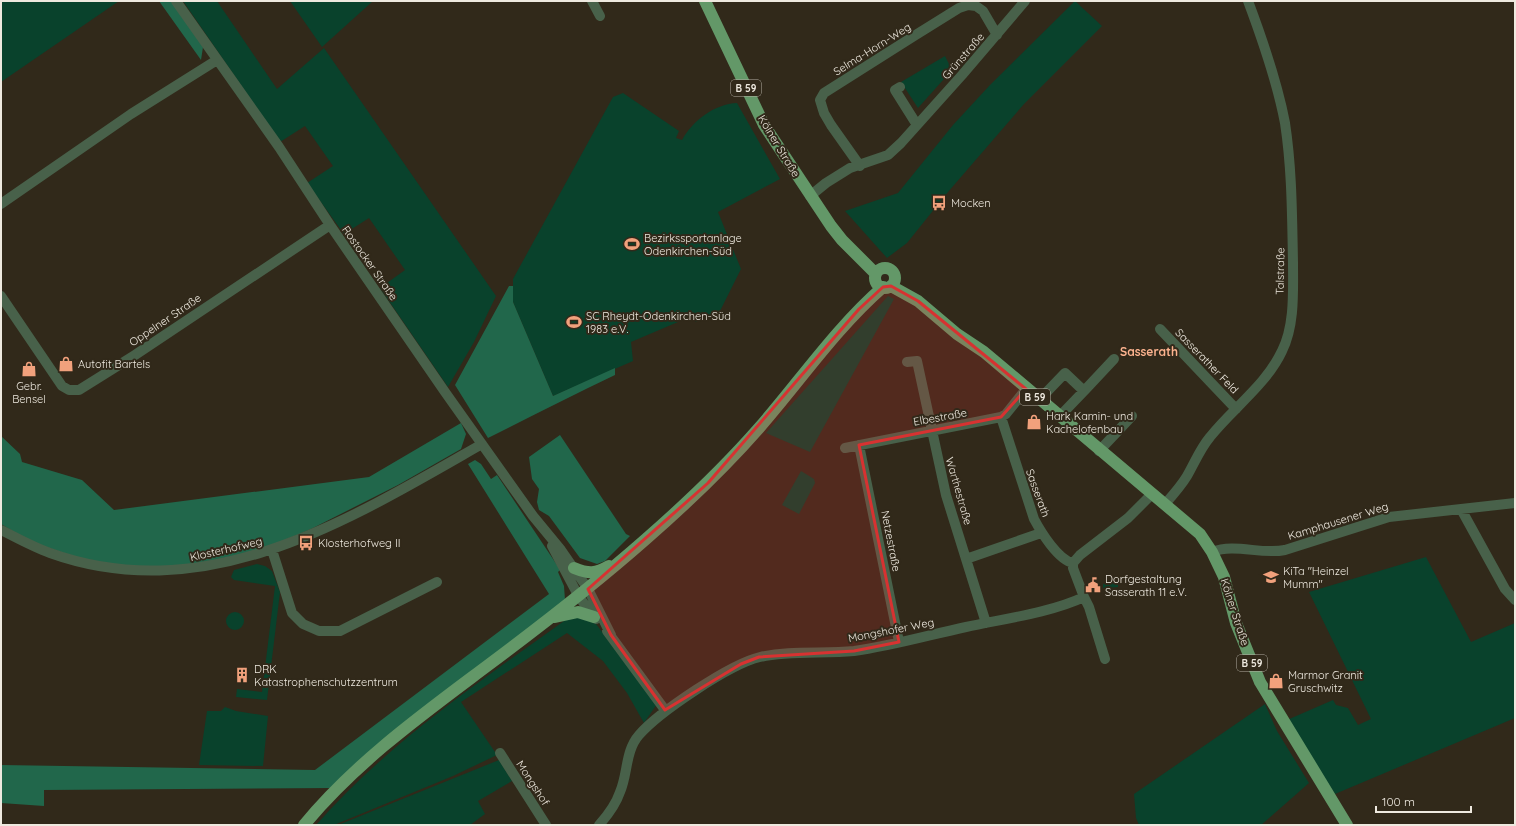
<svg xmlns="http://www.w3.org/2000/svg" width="1516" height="826" viewBox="0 0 1516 826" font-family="Quicksand,sans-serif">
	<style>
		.green { fill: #09422c }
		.forest { fill: #21674b }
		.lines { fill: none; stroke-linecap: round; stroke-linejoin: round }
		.minor { stroke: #48614a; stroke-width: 10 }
		.major { stroke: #639868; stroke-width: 12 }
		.marked { fill: #d73231; fill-opacity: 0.2; stroke: #d73231; stroke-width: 3; stroke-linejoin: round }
		.labels { text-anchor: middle; stroke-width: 4; stroke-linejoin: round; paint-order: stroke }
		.shield { fill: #31291a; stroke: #b5afa4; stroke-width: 1 }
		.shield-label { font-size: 10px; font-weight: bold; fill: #eee9df }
		.street-label { font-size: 11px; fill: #eee9df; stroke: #31291a }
		.poi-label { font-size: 11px; fill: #eee9df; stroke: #31291a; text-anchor: start }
		.neighbourhood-label { font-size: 12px; font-weight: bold; fill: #fdb38f; stroke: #31291a }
	</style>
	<rect width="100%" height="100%" fill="#31291a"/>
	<path class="green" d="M1,1h118l-118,81z
		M183,1h34l60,88 47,-41 172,248 -22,46 -26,45 -68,-99 25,-18 -36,-52 -25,16 -37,-51 26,-17 -28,-40 -25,16z
		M290,1h83l-51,46z
		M1075,1l27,25 -78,78 -76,88 -41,51 -20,15 -42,-47 53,-18 55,-68 37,-40z
		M945,56l7,14 -34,38 -17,-26z
		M623,93l56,38 -3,7 6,2c11,-20 33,-36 55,-37l43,76 -62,33 23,57 -21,42 -24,11 -4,-6 -61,26 2,19 -80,35 -40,-94v-23l100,-182z
		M888,296l6,3 -84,153 -44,-19z
		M801,471l13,8 1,4 -16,31 -17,-9z
		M1426,557l45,85 44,-19v95l-180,76 -48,-74 46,-20 3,5 12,3 10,17 13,-6 -62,-127z
		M257,564l8,2 7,5 8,21 -13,108 -31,-3 1,-8 25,3 13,-106 -41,-6 -3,-3 3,-7z
		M1118,582v5l-15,1v-4z
		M226 621a9 9 0 1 1 18 0a9 9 0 1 1-18 0Z
		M571,616l22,4 64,84 -13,19 -17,-30 -24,-32 -36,-28 -106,69 36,53 -44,21 -119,49h-18c73,-83 166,-145 255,-209z
		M1265,704l12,27 32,52 -48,42h-122l-3,-7 -2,-24z
		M225,707l11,4 32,5 -5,50 -64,-1 8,-54h14z
		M499,760l13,21 -34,20 7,13 -15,11h-132z"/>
	<path class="forest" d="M159,1h13l31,46 -2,13z
		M509,286h4v16l40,94 62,-28v7c-43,20 -84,42 -127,63l-33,-53z
		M461,423l5,11 -5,15 -63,36 -87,44 -81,34 -70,8 -72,-10 -57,-19 -30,-18v-88l19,18 2,8 60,18 32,30 255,-33z
		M560,435l66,99 4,2 -25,25 -8,3 -17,-6 -31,-42 -10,-6 -2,-8 2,-13 -7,-10 -3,-22z
		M475,460l6,4 10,15 6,-4 60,90 3,5 -2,2 6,14 1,14 -232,188 -289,2v16l-43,-3v-38l314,5 234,-176 -81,-130z"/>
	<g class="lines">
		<path class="minor" d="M176,1l103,146 51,78 115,167 88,124 28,34 27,39 23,46
			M592,1l8,15
			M900,87l-5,3 22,35
			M860,166l-29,-41 -7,-12 -4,-13 4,-7 90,-57 45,-28 9,-3 8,1 7,5 14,24
			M810,196l16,-13 24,-15 38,-13 13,-12 61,-68 63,-74
			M1,204l130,-90 86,-54
			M1,296l61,90 7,4h10l56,-35 195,-130
			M1160,329l76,80
			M907,362l10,-1 29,134 40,128
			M1039,400l26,-27 19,18 30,-32
			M1001,417l33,102c7,13 24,41 39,44
			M1059,417l25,-26
			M859,445l40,197
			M845,448l156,-31 5,-3 20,-25
			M1099,451l33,-35
			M1165,504c8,-9 16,-18 22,-28 8,-14 13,-27 23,-39 23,-29 56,-52 72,-86 13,-26 11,-60 11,-89 -1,-47 -1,-93 -8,-139 -8,-42 -22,-82 -37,-122
			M1461,509l44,80 10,11
			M1,530c16,8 32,17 49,23 157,56 299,-33 432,-109
			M552,546l27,51 17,22
			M272,550l20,63 11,11 16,7h21l97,-49
			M1212,552c23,-9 49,3 73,-2l104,-33 126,-14
			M966,559l75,-26
			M607,631l58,79
			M1105,659l-16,-52 -5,-10 -11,-29v-5l7,-8 48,-37 24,-24
			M500,753l46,72
			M599,825c9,-10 17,-21 21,-33 8,-18 5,-41 19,-57 20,-23 91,-71 121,-78 30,-7 63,-3 94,-6 37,-5 75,-16 112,-24 36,-8 84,-14 118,-30"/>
		<path class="major" d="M705,1l59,124 67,101 11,14 34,34
			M875 278a10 10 0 1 1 20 0a10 10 0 1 1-20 0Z
			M891,286l27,15 39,33 27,18 216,182 12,18 12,25 12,46 24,59 87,143
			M574,568c15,6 21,6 35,-2
			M555,617l23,-5 16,5
			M304,825c52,-63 119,-111 183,-159 55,-41 108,-82 159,-127 40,-35 78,-71 113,-111 41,-47 77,-100 124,-141"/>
	</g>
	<path class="marked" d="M891,286l27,15 108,88 -25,28 -142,28 40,197 -45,9 -95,6 -18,7 -76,46 -54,-75 -23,-46 120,-106 151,-174 24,-22z"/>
	<defs>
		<g id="bus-bare" transform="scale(1.2)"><path d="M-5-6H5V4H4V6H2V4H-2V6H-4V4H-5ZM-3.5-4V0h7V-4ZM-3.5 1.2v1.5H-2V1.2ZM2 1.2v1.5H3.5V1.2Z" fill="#f1a17c" stroke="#31291a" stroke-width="2.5" paint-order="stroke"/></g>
		<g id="stadium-bare" transform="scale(1.2)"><path d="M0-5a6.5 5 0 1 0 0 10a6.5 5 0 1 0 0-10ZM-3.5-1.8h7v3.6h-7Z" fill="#f1a17c" stroke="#31291a" stroke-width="2.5" paint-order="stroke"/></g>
		<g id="shop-bare" transform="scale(1.2)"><path d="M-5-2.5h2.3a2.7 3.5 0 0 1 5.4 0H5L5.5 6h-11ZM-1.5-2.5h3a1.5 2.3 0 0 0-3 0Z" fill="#f1a17c" stroke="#31291a" stroke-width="2.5" paint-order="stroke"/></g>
		<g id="school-bare" transform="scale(1.2)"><path d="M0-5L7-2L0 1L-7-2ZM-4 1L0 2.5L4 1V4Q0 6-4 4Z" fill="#f1a17c" stroke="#31291a" stroke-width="2.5" paint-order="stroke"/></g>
		<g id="civic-bare" transform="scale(1.2)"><path d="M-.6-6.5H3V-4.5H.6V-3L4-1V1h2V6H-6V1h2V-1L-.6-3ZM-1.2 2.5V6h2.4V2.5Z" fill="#f1a17c" stroke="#31291a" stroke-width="2.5" paint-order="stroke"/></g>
		<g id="building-bare" transform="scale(1.2)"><path d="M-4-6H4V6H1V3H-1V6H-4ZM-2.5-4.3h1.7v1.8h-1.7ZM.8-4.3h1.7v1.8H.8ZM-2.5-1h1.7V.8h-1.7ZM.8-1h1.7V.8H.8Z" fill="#f1a17c" stroke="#31291a" stroke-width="2.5" paint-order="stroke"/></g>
	</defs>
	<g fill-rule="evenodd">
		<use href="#bus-bare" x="939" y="203"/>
		<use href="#stadium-bare" x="632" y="244"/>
		<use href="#stadium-bare" x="574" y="322"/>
		<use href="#shop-bare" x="66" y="364"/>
		<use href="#shop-bare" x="29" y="369"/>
		<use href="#shop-bare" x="1034" y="422"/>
		<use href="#bus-bare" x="306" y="543"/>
		<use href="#school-bare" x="1271" y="577"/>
		<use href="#civic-bare" x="1093" y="585"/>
		<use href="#building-bare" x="242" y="675"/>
		<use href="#shop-bare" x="1276" y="681"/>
	</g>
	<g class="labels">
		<g class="shield">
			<rect x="731" y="80" width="30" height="16" rx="3"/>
			<rect x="1020" y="389" width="30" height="16" rx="3"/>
			<rect x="1237" y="655" width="30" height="16" rx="3"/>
		</g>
		<g class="shield-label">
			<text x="746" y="92">B 59</text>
			<text x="1035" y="401">B 59</text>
			<text x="1252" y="667">B 59</text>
		</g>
		<g class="street-label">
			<text transform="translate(872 49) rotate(-32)" y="4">Selma-Horn-Weg</text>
			<text transform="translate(963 56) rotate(-49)" y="4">Grünstraße</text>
			<text transform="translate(779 146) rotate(59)" y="4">Kölner Straße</text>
			<text transform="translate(370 263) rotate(55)" y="4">Rostocker Straße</text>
			<text transform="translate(1280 271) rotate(-89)" y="4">Talstraße</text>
			<text transform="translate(165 320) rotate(-34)" y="4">Oppelner Straße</text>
			<text transform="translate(1207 361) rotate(46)" y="4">Sasserather Feld</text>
			<text transform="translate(940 417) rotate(-10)" y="4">Elbestraße</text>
			<text transform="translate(959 491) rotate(74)" y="4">Warthestraße</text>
			<text transform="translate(1038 493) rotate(70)" y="4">Sasserath</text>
			<text transform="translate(1338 521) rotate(-17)" y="4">Kamphausener Weg</text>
			<text transform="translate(891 541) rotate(79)" y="4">Netzestraße</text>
			<text transform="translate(226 549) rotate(-13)" y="4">Klosterhofweg</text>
			<text transform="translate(1235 612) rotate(72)" y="4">Kölner Straße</text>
			<text transform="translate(891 630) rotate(-11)" y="4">Mongshofer Weg</text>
			<text transform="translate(533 783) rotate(57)" y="4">Mongshof</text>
		</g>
		<g class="poi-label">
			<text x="951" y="207">Mocken</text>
			<text x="644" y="242">Bezirkssportanlage<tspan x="644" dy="13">Odenkirchen-Süd</tspan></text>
			<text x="586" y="320">SC Rheydt-Odenkirchen-Süd<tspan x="586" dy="13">1983 e.V.</tspan></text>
			<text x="78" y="368">Autofit Bartels</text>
			<text x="29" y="390" text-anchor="middle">Gebr.<tspan x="29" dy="13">Bensel</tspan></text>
			<text x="1046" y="420">Hark Kamin- und<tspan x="1046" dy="13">Kachelofenbau</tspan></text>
			<text x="318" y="547">Klosterhofweg II</text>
			<text x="1283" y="575">KiTa "Heinzel<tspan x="1283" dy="13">Mumm"</tspan></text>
			<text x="1105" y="583">Dorfgestaltung<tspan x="1105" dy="13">Sasserath 11 e.V.</tspan></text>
			<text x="254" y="673">DRK<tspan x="254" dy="13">Katastrophenschutzzentrum</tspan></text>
			<text x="1288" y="679">Marmor Granit<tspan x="1288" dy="13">Gruschwitz</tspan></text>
		</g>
		<g class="neighbourhood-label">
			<text x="1149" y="356">Sasserath</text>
		</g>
	</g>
	<rect width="1516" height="826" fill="none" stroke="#eee9df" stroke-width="4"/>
	<path d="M1376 806v6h95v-6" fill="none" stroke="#eee9df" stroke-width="2"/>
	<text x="1382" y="806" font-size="12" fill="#eee9df" stroke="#31291a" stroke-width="3" paint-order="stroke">100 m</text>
</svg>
